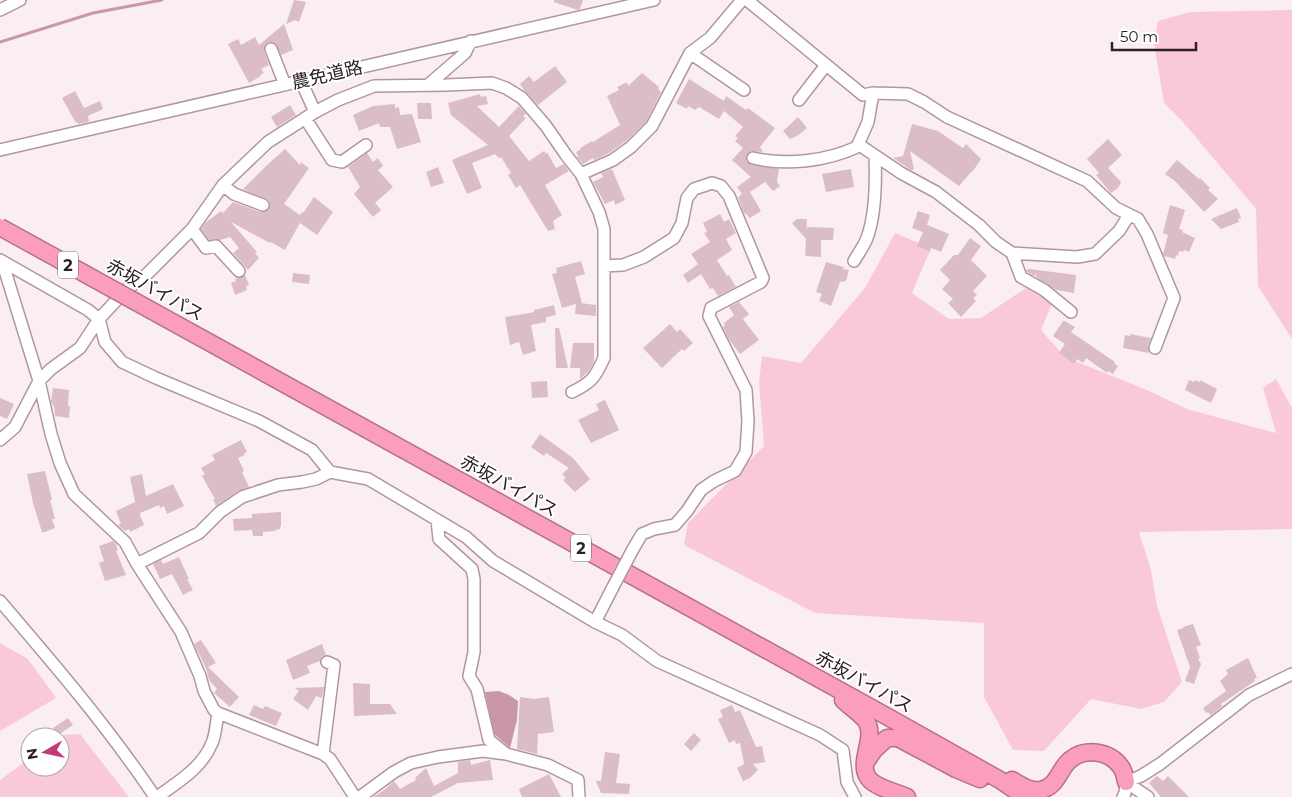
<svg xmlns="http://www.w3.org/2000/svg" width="1292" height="797" viewBox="0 0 1292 797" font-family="Montserrat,'Noto Sans JP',sans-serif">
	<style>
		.green { fill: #fac9d9 }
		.water { fill: #c997a7 }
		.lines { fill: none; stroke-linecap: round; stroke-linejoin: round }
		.stream { stroke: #c997a7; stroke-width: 3 }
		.building { fill: #dbbdc6 }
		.minor-casing { stroke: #b2969e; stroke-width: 14 }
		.highway-casing { stroke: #b37287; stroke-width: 19 }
		.minor { stroke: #fff; stroke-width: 11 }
		.highway { stroke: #fb9dbd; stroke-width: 16 }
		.minor-bridge-casing { stroke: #b2969e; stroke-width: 14; stroke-linecap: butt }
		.highway-bridge-casing { stroke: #b37287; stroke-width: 19; stroke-linecap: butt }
		.minor-bridge { stroke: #fff; stroke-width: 11 }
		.highway-bridge { stroke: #fb9dbd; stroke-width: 16 }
		.labels { text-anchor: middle; stroke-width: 4; stroke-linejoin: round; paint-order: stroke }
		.shield { fill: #fff; stroke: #6b6466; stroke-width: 1 }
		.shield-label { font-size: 16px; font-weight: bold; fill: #2c2124 }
		.street-label { font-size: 18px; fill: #2c2124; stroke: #fff }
	</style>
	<rect width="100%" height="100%" fill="#fbeef2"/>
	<path class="green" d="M1292,10v329l-34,-53 -2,-77 -73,-87 -19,-19 -10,-60 4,-22 32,-9z
		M895,233l36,15 -19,45 37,26 32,-1 48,-32 24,15 -12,29 24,27 82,33 40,19 89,24 -13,-45 13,-9 16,29v121l-153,3 12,38 6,36 25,76 -18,20 -23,7 -50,-10 -47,52 -31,-1 -29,-53v-74l-169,-10 -131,-68 4,-22 76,-77 -5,-64 3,-26 39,7 64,-75z
		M0,643l28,16 28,39 -56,33z
		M80,734l49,63h-129v-17l30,-22v9h30l-1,-30 3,-2z"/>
	<path class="water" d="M499,691l10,4 9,6 -1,19 -7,28 -16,-14 -9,-42z"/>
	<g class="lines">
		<path class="stream" d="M0,42l93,-29 69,-13"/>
	</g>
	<path class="building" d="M294,0l12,2 -7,20 -4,-2 -9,4z
		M554,0h29l-3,9 -2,1 -24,-8z
		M284,24l9,26 -12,5 -6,-12 -6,-1 -3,2 -2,7 5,14 -8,4 3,4 -4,2 1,1 -12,7 -21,-39 10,-5 3,6 14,-8 4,8z
		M555,66l12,16 -29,23 -14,-15 -4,-6 9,-8 5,6z
		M642,73l17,14 -1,2 3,3 -15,30 -20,19 -17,12 -15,7 -1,-2 -10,6 -6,-7 1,-1 -2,-4 5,-3 -1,-1 12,-7 1,1 27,-17 -13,-29 12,-6 -2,-3 10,-5 1,4z
		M689,79l35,22 2,-5 20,14 2,-2 27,20 -15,19 3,5 -12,-1 -5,5v5l5,4 28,4 -2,13 3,4 -7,5 -8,-9 -15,10 11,19 -11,7 -4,-4 -2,-1 -6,-16 4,-3 -5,-7 14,-10 -19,-17 11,-12 -8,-7 3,-3 -3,-2 8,-9 -19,-16 -5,8 -20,-12 -4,3 -7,-4 -1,3 -11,-6z
		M75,91l9,17 16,-7 3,8 -15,7 1,5 -2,1 -9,2 -1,-2 -1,1 -14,-25z
		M480,94l1,3 5,-1 2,8 -11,2 22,21 20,-21 7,8 -3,2 3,2 -17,18 20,25 15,-10 2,3 1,-2 9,16 8,-4 5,7 -24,14 17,30 -9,6 2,8 -7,2 -28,-46 -4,3 -8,-13 3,-2 -10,-16 -2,1 -4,-4 -23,9 10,25 -15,6 -15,-34 36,-15 -37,-30 -3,-12z
		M417,103h14l1,16h-14z
		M395,104v4l4,-1 1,8 12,-1 9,28 -24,7 -7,-22h-10l-1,-4 -20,8 -6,-16 20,-9z
		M290,105l6,10 -19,12 -6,-10z
		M798,117l9,11 -10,8 -7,3 -7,-8z
		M912,124l26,7 25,17 3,-4 15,15 -8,12h-1l-13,15 -49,-35 4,18 -3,1 -18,-12 10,-2z
		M1108,139l14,16 -14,13 13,14 -3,6 -7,5 -15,-18 3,-2 -12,-14z
		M285,149l15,16 1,-3 8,6 -25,36 16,11 2,-3 1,1 11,-16 19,15 -16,23 -17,-12 -15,27 -14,-8 -1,1 -39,-21 26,30 -2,1 4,5 -11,12 -15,-17 6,-5 -9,-11 -10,3h-11l-8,-11 4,-6 16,-12 2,2 10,-11 27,10 8,-2 2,-6 -2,-4 -25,-11 23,-23z
		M367,153l6,9 5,-4 5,8 -5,4 15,17 -18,16 6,7 -8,7 -19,-23 6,-7 -12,-20z
		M1177,160l22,19 1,-1 10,10 -2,2 10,9 -14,13 -29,-31 -10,-7z
		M438,167l6,16 -13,4 -5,-15z
		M612,169l13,31 -10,5 -1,-5 -9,4 -12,-22 10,-5 -2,-4z
		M851,169l3,18 -28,5 -4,-18z
		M1170,205l15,5 -6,19 4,1 -1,2 13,6 -6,14 -5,-2 -1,2 -4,-1 -1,5 -2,-1 -1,4 -11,-3 -1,-2 5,-19 -5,-2z
		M1237,208l4,10 -3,1 1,3 -18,7 -10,-10z
		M918,211l12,4 -3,10 22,9 -8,18 -10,-4 -1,4 -13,-6 6,-14 -11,-4z
		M720,214l4,8 5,-3 7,14 -10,6 6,11 -15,10 10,16 2,-1 7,12 -18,9 -5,-8 -3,1 -9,-15 -13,9 -5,-8 15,-11 -7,-10 19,-12 -6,-9 3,-1 -4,-9z
		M797,219h10l-1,13 1,-5 27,1 -1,12h-12v17l-16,-1 1,-17 -14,-16z
		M970,238l11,8 -10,14 16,16 -14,15 4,4 -4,3 3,3 -15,16 -13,-14 5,-4 -11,-10 8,-9 -10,-10 14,-15h4z
		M581,261l4,13 -10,3 7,26h-2l16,2v11l-21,-2 1,-10 -14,4 -10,-34 5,-1 -1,-5z
		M826,262l18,5 -1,2 6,1 -3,11 -6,1 -9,24 -12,-5 3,-7 -6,-2z
		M1029,269l47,6 -2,18 -18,-3 -20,-13v-3l-2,2 -7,-4 -1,-2z
		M293,273l17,2 -1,9 -17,-2z
		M245,275l4,10 -3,1 1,4 -12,5 -4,-12 5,-2 -1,-2z
		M739,302l10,12 -6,5 16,21 -19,14 -12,-16 -5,-11 2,-2 -1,-2 10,-8 -5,-8z
		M554,305l2,10 -9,2 -1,1v4l-15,3 5,26 -13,4 -4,-13 -9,3 -5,-28 19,-3 10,-2v-2z
		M1063,321h2l10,6 -4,5 44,30 -1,1 4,3 -5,8 -5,-3 -1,2 -21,-15 -3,5 -6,-4 -3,5 -15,-11 6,-9 -12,-8z
		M670,324l7,8 3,-3 13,14 -9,8 -2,-2 -20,19 -19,-20z
		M555,328h4l9,40h-12z
		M1130,334l21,4 -3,8 1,7 -26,-5 2,-13 5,1z
		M573,343h21v19l-5,9 -9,8v-11h-10z
		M1189,380l5,2 1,-2 5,2v-2l17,9 -6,14 -26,-13z
		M547,381l1,16 -16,1 -1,-16z
		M53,388l16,2 -1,16h2l-1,12 -14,-2 -1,-10 -3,-4z
		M0,398l14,6 -7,15 -7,-3z
		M605,400l14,30 -28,13 -13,-23 21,-10 -3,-6z
		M540,434l33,24 17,21 -15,13 -12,-12 3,-2 -4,-4 7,-6 -23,-15 -2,3 -13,-9z
		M241,440l6,12 -3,1 1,2 -7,3 6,13 -2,1 7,15 -11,4 -22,15 -3,-7h2l-13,-23 3,-2 -4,-6 14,-8 -3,-5z
		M45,471l7,29h-2l5,19h-3l3,9 -10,4h-3l-9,-29 -6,-29z
		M142,474l4,22 27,-12 11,22 -17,8 -3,-8 -4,2 -1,-3 -19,8v2l4,10 -14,7 -1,-3 -4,2 -7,-6 3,-1 -5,-13 19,-9 -5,-25z
		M281,512v15h-1v2l-5,1v1l-12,1v4h-10l-1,-6 -18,1 -1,-12 19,-1v-4z
		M113,541l3,3 2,7h-2l10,24 -21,6 -6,-18 5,-2 -5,-15z
		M179,557l10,22h-2l6,11 -10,5 -11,-21 -12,5 -7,-15 8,-4 2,4z
		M1193,624l8,21 -5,2 4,11 -2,1 3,5 -7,20 -9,-3 5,-14 -13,-37 6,-2v-1z
		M201,640l15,23 -8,4 31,30 -9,10 -16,-14 3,-4 -8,-9 -3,-12 -12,-24z
		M322,644l4,11 -4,1 -2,5 -13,5 3,7 -17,7 -7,-20z
		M1248,658l9,20 -3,1 1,2 -34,23 1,2 -11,9 -3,-3 -2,1 -3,-5 23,-17 -6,-10 8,-7 -2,-4z
		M353,683l17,1v20h20l7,10 -43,2z
		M324,687l-2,11 -6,-2 -8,14 -15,-11 6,-8 -4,-3z
		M520,697l14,2 15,-2 5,35 -16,2 -1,20 -20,-5z
		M254,705l9,4 2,-3 17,7 -6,13 -27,-11z
		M732,705l3,7 5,-2 16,37 6,-1 3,16 -12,2 5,6 -8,8 -7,3 -6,-13 7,-4 -4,-21 -4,1 -1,-4 -6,3 -11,-24 5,-2 -3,-7z
		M68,718l5,7 -15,10 -5,-7z
		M694,733l7,7 -10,11 -7,-7z
		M605,752l15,2 -4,29 14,1 -1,10 -28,-1 -5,-12h5z
		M470,760l1,5 19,-5 3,20 -35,3 -27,14h-58l10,-6 11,-10 6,8 16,-9 -1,-2 11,-10 8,18 24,-13v-11z
		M549,774l12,23h-39l-3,-8z
		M1157,776l6,5 5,-5 21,21h-28l-12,-14z"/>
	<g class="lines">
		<g class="minor-casing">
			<path id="minor" d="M747,0l116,95 10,-2 35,1 16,8 23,15 140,64 29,27 22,11 9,15 27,64 -19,50
				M0,10l20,-10
				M271,49l14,36
				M690,53l54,37
				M301,81l14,31
				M428,85l37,-32 6,-12
				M799,100l27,-35
				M305,118l27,42 10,2 24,-17
				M858,144l43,29 35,19 43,33 17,17 16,11 65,4 18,-3 24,-23 10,-16
				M0,150l654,-150
				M753,158c33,8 74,3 104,-11l11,-25 5,-29
				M581,174l32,-14 18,-13 21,-21 38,-73 20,-15 32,-38
				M223,185l11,9 29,11
				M192,229l14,19 10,-2 23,25
				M1012,253l9,24 23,13 27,22
				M0,260l2,1 37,120 12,53 9,29 14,31 51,48 12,22 44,68 19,44 4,15 10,19 4,3 105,41 7,5 25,38
				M2,261l86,49 11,9 6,23 17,20 34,16 103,43 53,29 18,22 38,7 98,58 27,24 102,61 27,13 35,26 163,74 23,15 4,32 8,15
				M854,261c4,-7 10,-15 13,-23 9,-24 9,-56 8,-82
				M604,266l19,-1 21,-8 30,-19 8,-15 5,-25 7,-9 18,-6 9,3 8,10 34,82 -2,4 -50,26 -2,8 37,74 2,31 -2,31 -11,19 -21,10 -13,9 -14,21 -12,14 -21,4 -12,5 -9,15
				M0,440l15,-13 24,-46 12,-12 29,-21 19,-29 28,-30 18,-13 47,-47 31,-44 45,-43 47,-30 23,-12 36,-14 72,-1 46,-2 14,5 16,10 24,28 20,29 15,19 18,38 5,17v129c-9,20 -13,25 -32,34
				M437,520l2,19 33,30 2,10v73l-5,24 8,13 12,51 17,14
				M137,564l62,-31 21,-21 22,-15 36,-12 24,-3 14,-3 14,-7
				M0,601c54,63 108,126 155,196
				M595,622l18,-35
				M323,754l11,-89 -7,-3
				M1126,782l15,-6 19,-12 89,-69 43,-21
				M1126,782l22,15
				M157,797c21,-15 45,-29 55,-54 4,-9 4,-20 6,-30
				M360,797l34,-25 17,-9 27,-6 45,-6 23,3 42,11 30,15 1,17
				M1123,797l2,-4 1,-11"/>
		</g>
		<g class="highway-casing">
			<path id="highway" d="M136,302l752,415 112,63 25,17
				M843,700c7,7 18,14 23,21 12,17 -12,44 5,60 9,8 25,11 36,16
				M866,762l8,-12 13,-12h11l58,31 24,10
				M1012,780c9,5 18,12 29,10 17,-4 18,-21 29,-30 15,-13 40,-9 51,7 3,4 4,10 5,15"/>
		</g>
		<use href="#minor" class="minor"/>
		<use href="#highway" class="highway"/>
		<g class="minor-bridge-casing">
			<path id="minor-bridge" d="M613,587l20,-38"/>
		</g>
		<g class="highway-bridge-casing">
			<path id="highway-bridge" d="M0,227l136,75"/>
		</g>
		<use href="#minor-bridge" class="minor-bridge"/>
		<use href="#highway-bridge" class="highway-bridge"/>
	</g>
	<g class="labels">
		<g class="shield">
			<rect x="58" y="251.5" width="20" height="27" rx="4"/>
			<rect x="571" y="534.5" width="20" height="27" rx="4"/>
		</g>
		<g class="shield-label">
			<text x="68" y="271">2</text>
			<text x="581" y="554">2</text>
		</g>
		<g class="street-label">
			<text transform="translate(327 75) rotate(-13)" y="6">農免道路</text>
			<text transform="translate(155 290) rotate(29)" y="6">赤坂バイパス</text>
			<text transform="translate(509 486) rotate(29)" y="6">赤坂バイパス</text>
			<text transform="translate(864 682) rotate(29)" y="6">赤坂バイパス</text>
		</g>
	</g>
	<g transform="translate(45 752) rotate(261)"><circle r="24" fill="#ffffff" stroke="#aba6a7"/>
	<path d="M0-4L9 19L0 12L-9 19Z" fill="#c33a76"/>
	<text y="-8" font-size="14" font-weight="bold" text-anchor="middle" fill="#2c2124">N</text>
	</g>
	<path d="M1112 42v8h84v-8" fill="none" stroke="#2c2124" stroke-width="2.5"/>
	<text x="1120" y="42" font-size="15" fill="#2c2124" stroke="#ffffff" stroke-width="4" paint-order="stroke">50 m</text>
</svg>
